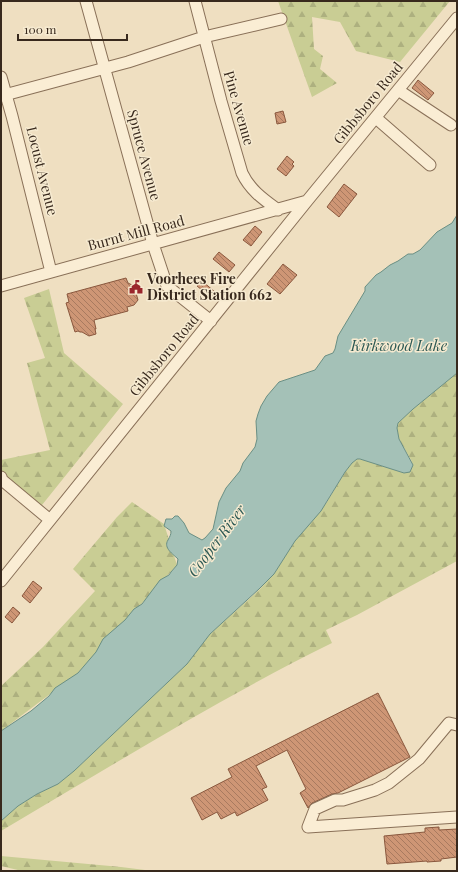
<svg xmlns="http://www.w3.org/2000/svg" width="458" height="872" viewBox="0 0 458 872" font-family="'Playfair Display',serif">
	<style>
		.forest { fill: url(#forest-firs) }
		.water { fill: #a4c1b7; stroke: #6a8f84 }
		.building { fill: url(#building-back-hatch); stroke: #89573d }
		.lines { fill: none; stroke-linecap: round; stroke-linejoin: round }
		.minor-casing { stroke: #897058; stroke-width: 13 }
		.minor { stroke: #faedd4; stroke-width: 11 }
		.labels { text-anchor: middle; stroke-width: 3; stroke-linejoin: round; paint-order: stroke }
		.street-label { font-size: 14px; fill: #38291d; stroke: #f6ead0 }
		.poi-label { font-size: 14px; font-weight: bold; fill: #38291d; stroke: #f6ead0; text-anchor: start }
		.water-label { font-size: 15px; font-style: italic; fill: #2b5853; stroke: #f6ead0 }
	</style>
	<defs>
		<pattern id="forest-firs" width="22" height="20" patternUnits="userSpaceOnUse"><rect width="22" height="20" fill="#c9cd94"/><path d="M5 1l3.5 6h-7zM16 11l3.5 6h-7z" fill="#adb07f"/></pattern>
		<pattern id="building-back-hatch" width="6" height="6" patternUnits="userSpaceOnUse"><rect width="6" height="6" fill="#ce9675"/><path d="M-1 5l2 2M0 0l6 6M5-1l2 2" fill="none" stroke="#a87a5f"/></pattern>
	</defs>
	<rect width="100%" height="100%" fill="#efdfc1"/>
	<path class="forest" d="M278,1h172l-50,61 -44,-11 -16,-29 -28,-5 2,32 9,7 -3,13 17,14 -25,14z
		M49,289l15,64 59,51 -85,106 -37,-37v-13l49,-10 -23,-87 18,-5 -21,-60z
		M457,373v188l-100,54 -31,15 6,13c-114,56 -222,124 -331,188v-10l17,-15 19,-12 21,-10 16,-13 113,-107 23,-30 49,-44 15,-16 21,-33 32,-39 18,-30 7,-9 5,-4 7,1 40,13 7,-4 2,-4 -2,-5 -12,-21 -2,-11 1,-5 15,-14z
		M132,502l32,22 13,41 -99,108 -77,58v-45l42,-39 52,-56 -22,-22 44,-52z
		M1,856l120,11 32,4h-131l-21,-5z"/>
	<path class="water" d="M457,215v158l-44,36 -15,14 -1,5 2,11 14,26 -3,7 -6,1 -44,-14h-3l-5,4 -7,9 -24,39 -26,30 -21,33 -15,15 -49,45 -23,30 -113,107 -16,13 -21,10 -19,12 -17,15v-90l30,-20 18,-15 6,-8 23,-15 18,-21 7,-13 22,-19 9,-11 8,-5 18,-24 9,-5 2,-3 6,-7 1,-6c-5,-5 -15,-11 -10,-19 2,-4 3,-5 3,-9l-7,-5 2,-7h6l3,-3h3l6,7 5,10 13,7 3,-2 8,-9 6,-27 7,-14 14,-17 3,-8 12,-16 2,-8 -1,-18 2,-7 3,-8 6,-10 12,-14 36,-12 10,-14 8,-3 2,-4 3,-13 27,-45v-4l11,-12 5,-3 9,-7 8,-4 10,-7h5l7,-4 17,-18 15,-9z"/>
	<path class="building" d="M418,80l16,13 -6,7 -16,-12z
		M283,111l3,11 -9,2 -2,-11z
		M287,156l7,6 -2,2 2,2 -8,10 -9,-7z
		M344,184l13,10 -18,23 -12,-10z
		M255,226l7,6 -11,14 -8,-6z
		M219,252l16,13 -6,7 -16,-13z
		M283,264l14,11 -17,19 -13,-10z
		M126,278l2,5 6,3 4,14 -4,5 -7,2 1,4 -34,9 2,9h-1l1,5 -7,2 -7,-4h-2l-2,-1 -3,1 -9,-29 3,-1 -2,-8z
		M202,281l13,11 -5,6 -2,-2 -1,2 -7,-6 2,-2 -5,-4z
		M33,581l9,7 -12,15 -8,-7z
		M13,607l7,6 -8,10 -7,-6z
		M378,693l32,64 -72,36 -6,1 -20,9 -4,5 -8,-15 6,-4 -19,-39 -31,16 11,21 -5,2 6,11 -31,16 -2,-4 -14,7 -4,-7 -15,8 -11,-22 41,-21 -4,-8z
		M439,827v3l18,-1v28l-16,2v2l-14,1v-1l-40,3 -3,-28 41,-4v-4z"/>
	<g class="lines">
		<g class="minor-casing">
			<path id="minor" d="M86,1l67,243 14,42 44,35
				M195,1l26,100 21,72c8,17 21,26 36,37
				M1,77l11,39 39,156
				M398,90l53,35
				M1,96l127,-34 76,-25 77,-18
				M376,118l54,47
				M1,286l306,-85
				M1,477l1,3 48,40
				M1,581l306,-380 150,-183
				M457,725l-8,-2 -30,36 -30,24 -14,7 -32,10h-8l-20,9 -7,18 149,-10"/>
		</g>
		<use href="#minor" class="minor"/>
	</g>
	<defs>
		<g id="civic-bare" transform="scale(1.08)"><path d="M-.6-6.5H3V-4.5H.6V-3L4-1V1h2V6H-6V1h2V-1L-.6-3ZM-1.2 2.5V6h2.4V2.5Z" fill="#9a262c" stroke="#f6ead0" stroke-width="2.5" paint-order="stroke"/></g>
	</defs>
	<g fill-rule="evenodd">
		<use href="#civic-bare" x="136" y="287"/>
	</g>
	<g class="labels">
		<g class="street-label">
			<text transform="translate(368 103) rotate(-51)" y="5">Gibbsboro Road</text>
			<text transform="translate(239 108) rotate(74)" y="5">Pine Avenue</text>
			<text transform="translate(144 155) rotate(75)" y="5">Spruce Avenue</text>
			<text transform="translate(42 171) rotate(76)" y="5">Locust Avenue</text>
			<text transform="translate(136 233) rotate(-15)" y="5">Burnt Mill Road</text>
			<text transform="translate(164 355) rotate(-51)" y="5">Gibbsboro Road</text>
		</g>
		<g class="poi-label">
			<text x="147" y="284">Voorhees Fire<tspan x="147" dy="16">District Station 662</tspan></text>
		</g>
		<g class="water-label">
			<text x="399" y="351">Kirkwood Lake</text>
			<text transform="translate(217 541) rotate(-53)" y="5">Cooper River</text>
		</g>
	</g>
	<rect width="458" height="872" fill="none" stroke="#38291d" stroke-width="4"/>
	<path d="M18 34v6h109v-6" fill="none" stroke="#38291d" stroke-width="2"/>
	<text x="24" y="34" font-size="12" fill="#38291d" stroke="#f6ead0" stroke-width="3" paint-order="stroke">100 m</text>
</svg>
